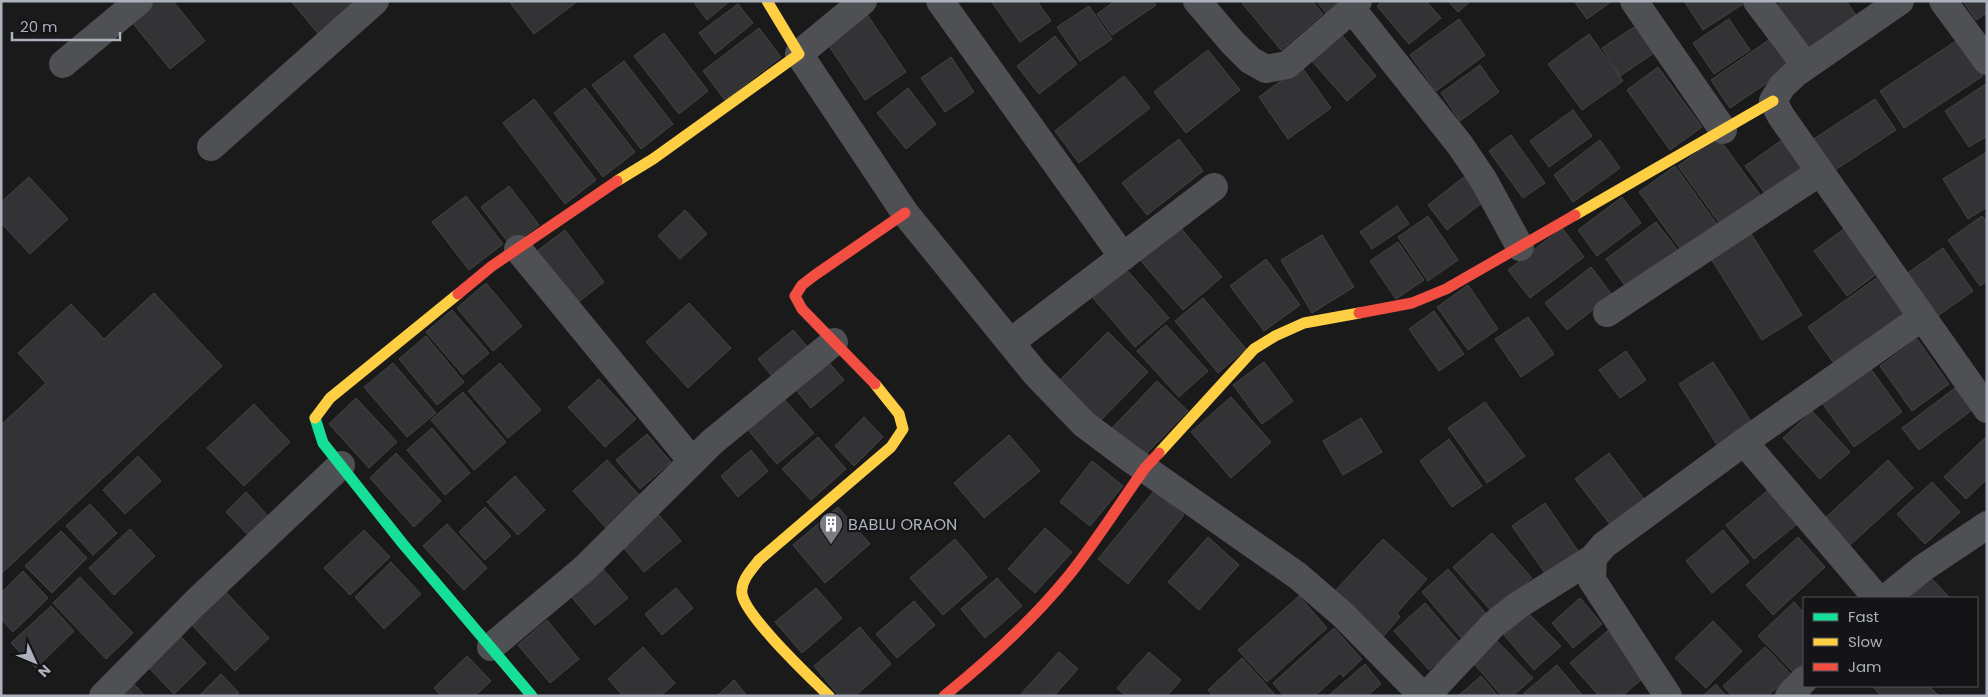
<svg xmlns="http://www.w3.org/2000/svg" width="1988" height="697" viewBox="0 0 1988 697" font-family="Poppins,sans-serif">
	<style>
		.building { fill: #333335; stroke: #434447 }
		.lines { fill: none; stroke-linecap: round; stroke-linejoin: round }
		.street { stroke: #4e5054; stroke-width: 28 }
		.fast { stroke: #16e098; stroke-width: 11 }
		.slow { stroke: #ffcf43; stroke-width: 11 }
		.jam { stroke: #f24e42; stroke-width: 11 }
		.labels { text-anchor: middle; stroke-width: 4.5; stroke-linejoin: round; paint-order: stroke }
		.poi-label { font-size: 16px; fill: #acb1bb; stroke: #141417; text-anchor: start }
	</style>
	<rect width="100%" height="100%" fill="#1a1a1b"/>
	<path class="building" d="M155,1h18l32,40 -35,28 -39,-48z
		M291,1h69l-39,36z
		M509,1h69l-44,33z
		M693,1h37l-23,19z
		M991,1h46l14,20 -31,21z
		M1115,1h38l3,4 -44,30 -15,-21z
		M1244,1h68l11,13 -42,36 -39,-47z
		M1316,1h28l-16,14z
		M1383,1h43l15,17 -32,26 -32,-38z
		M1448,1h23l-13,11z
		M1574,1h38l-25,18z
		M1684,1h57l2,3 -40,26z
		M1783,1h63l12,17 -52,34 -31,-45z
		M1963,1h24v12l-11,7z
		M738,4l15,19 -38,31 -16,-21z
		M1089,6l23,33 -32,22 -23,-34z
		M866,13l40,59 -41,28 -40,-60z
		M1459,19l26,36 -49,36 -26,-36z
		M1729,19l21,31 -36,24 -21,-31z
		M1639,24l18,27 -37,25 -18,-28z
		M759,28l22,29 -56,43 -22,-29z
		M664,33l44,58 -29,23 -45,-58z
		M1341,34l35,42 -29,25 -36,-41z
		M1589,34l34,47 -41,29 -34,-46z
		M1055,36l22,28 -38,30 -22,-28z
		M1773,37l19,29 -62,42 -19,-28z
		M1959,39l24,37 -79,52 -24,-37z
		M1208,50l32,40 -54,43 -32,-41z
		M951,57l23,35 -29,20 -24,-34z
		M624,61l49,63 -32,25 -49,-64z
		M1480,65l19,27 -39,29 -19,-28z
		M1301,66l30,42 -43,31 -29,-42z
		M1658,67l44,60 -32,23 -43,-60z
		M1124,76l26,32 -71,55 -24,-32z
		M1987,83v53l-18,11 -24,-36z
		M585,88l50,64 -32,25 -49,-64z
		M908,88l28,36 -30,25 -29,-36z
		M534,99l62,81 -31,24 -62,-81z
		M1875,99l21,31 -64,42 -20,-32z
		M1573,110l19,26 -43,31 -19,-26z
		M1511,135l34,48 -22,15 -34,-47z
		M1718,137l45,62 -40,29 -45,-62z
		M1179,139l24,32 -56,44 -25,-32z
		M1600,140l20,28 -47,34 -19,-27z
		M1782,140l22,29 -37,27 -22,-30z
		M1987,152v55l-19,12 -25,-40z
		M1675,166l44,61 -35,27 -45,-62z
		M29,177l39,42 -38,35 -29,-31v-21z
		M1464,177l19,25 -36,28 -19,-25z
		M509,186l30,39 -28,21 -30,-39z
		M466,196l37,48 -34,26 -37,-48z
		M1622,197l19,26 -44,33 -19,-26z
		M1397,206l12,18 -37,25 -12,-17z
		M685,210l22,24 -27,25 -22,-23z
		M1428,216l30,44 -30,21 -30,-44z
		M1982,216l5,7v58l-7,5 -32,-46z
		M1174,220l48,57 -39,33 -48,-56z
		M1656,222l23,30 -51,38 -22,-31z
		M1562,228l22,29 -54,41 -22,-28z
		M1845,228l33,45 -31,23 -33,-45z
		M565,230l39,52 -27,21 -40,-52z
		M1750,232l52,83 -40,25 -52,-83z
		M1322,235l32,52 -42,26 -31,-53z
		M1398,242l26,38 -28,19 -26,-38z
		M1943,248l30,43 -41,29 -30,-43z
		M1266,259l34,46 -36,26 -34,-45z
		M1591,267l21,28 -45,35 -22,-27z
		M1126,269l43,49 -34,29 -42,-49z
		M1878,277l30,43 -70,49 -30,-42z
		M486,283l36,43 -29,25 -36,-43z
		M1468,285l30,44 -30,21 -31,-43z
		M154,293l68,73 -221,208v-149l45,-42 -28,-30 53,-49 33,35z
		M1203,298l43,51 -28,24 -43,-52z
		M689,303l42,45 -43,40 -42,-46z
		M452,310l37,43 -26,22 -37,-43z
		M1434,311l30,43 -25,17 -30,-42z
		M1528,317l26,37 -33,23 -26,-38z
		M1166,325l42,46 -29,26 -42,-46z
		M793,330l18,21 -35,30 -18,-22z
		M1108,332l40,40 -48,49 -40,-41z
		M426,336l38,46 -27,23 -38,-46z
		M1917,339l32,45 -37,27 -32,-45z
		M1626,351l20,29 -26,18 -21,-28z
		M824,357l20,23 -33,28 -20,-24z
		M1264,362l29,39 -31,23 -29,-39z
		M1713,362l39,61 -35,22 -38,-61z
		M393,363l43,50 -29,24 -43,-50z
		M500,363l41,47 -33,28 -40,-47z
		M1870,368l32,44 -48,35 -32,-44z
		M599,379l37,40 -31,28 -37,-40z
		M1157,381l31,30 -46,47 -31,-29z
		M1955,388l17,22 -53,40 -17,-22z
		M463,392l43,50 -32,28 -43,-50z
		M1231,397l40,45 -40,36 -40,-46z
		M356,398l41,44 -28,26 -40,-44z
		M784,399l30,34 -37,31 -29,-34z
		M1485,402l40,54 -38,27 -39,-55z
		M254,404l36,38 -46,44 -37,-38z
		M1812,411l38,41 -30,27 -37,-41z
		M864,417l19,20 -29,29 -19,-20z
		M1361,418l21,34 -39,23 -20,-34z
		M432,428l38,45 -25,22 -38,-45z
		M647,434l24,28 -31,27 -24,-29z
		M1009,435l31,36 -56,47 -30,-35z
		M1987,436v43l-21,20 -22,-22z
		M818,437l28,32 -35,31 -29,-31z
		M1449,439l33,47 -30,21 -32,-46z
		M751,450l17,21 -30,26 -17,-21z
		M396,453l45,48 -27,26 -44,-49z
		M1609,453l41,54 -34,25 -41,-53z
		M138,456l23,25 -36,33 -22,-24z
		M607,460l34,37 -34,32 -34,-38z
		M1888,460l25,28 -64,58 -25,-27z
		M1092,461l31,25 -33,40 -30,-24z
		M515,476l30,34 -27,25 -31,-33z
		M1932,482l28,30 -35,32 -28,-30z
		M1772,487l29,34 -47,38 -28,-34z
		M1154,491l30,24 -56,69 -30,-25z
		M246,492l23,25 -20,19 -23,-24z
		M1545,503l36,52 -32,24 -37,-53z
		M90,504l27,29 -24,22 -27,-29z
		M485,507l26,29 -26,24 -26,-28z
		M838,507l32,37 -45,39 -32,-38z
		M658,514l23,27 -37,31 -23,-27z
		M447,524l40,44 -23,22 -41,-44z
		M1045,528l27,24 -37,41 -27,-24z
		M130,529l25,27 -41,39 -25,-27z
		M364,530l26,27 -40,38 -26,-27z
		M1723,530l26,32 -37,31 -26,-32z
		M61,531l26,27 -35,35 -27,-27z
		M1492,533l40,45 -40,34 -39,-45z
		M1208,537l31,28 -40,45 -31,-28z
		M1798,537l27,30 -52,48 -27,-30z
		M955,539l32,38 -44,38 -33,-37z
		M1383,539l44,40 -30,34 3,4 -18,21 -49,-45z
		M391,562l30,32 -37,35 -29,-32z
		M603,569l25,29 -33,27 -24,-29z
		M1448,569l41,48 -26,23 -41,-48z
		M23,571l25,27 -35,34 -12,-13v-26z
		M80,577l53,56 -27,26 -53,-56z
		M997,578l25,28 -37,32 -24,-29z
		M1931,578l19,20h-40z
		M676,588l17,20 -31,27 -17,-21z
		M816,588l26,30 -40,35 -27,-31z
		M224,590l45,48 -34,33 -45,-48z
		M1299,596l28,32 -60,54 -29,-32z
		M1580,598l22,26 -29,24 -21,-25z
		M914,601l21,24 -38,33 -21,-24z
		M1794,602l10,11v50l-10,10 -36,-37z
		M1425,603l35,40 -31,27 -35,-39z
		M51,606l23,25 -38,37 -25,-25z
		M1529,614l32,32 -27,24 -30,-35z
		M547,620l32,39 -29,24 -32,-38z
		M1713,621l29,30 -36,37 -31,-30z
		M860,627l31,37 -36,32h-16l-25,-30z
		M1334,628l28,31 -19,18 -3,-4 -25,23h-31l-11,-13z
		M1611,628l38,45 -27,23h-23l-29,-33z
		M179,635l27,28 -32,31 -27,-28z
		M1493,637l40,41 -20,18h-11l-33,-38z
		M643,647l32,36 -14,13h-38l-15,-17z
		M1765,647l26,27 -23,22h-36l-9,-10z
		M1059,652l19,17 -24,27h-30l-3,-2z
		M1149,652l32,28 -14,16h-41l-9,-8z
		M467,656l24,25 -16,15h-34l-7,-8z
		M1242,658l34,38h-63l-5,-6z
		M1365,664l16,20 -14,12h-39z
		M1557,665l26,31h-57l-2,-3z
		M221,674l18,19 -3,3h-37z
		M1481,676l17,20h-40z
		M734,680l13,16h-30z
		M134,684l11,12h-23z
		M1716,684l10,12h-23z
		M1877,686h52l10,10h-58l-7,-8z"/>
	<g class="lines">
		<path class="street" d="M863,1l-64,53 106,159 130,160 49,51 44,33 170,119 45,39 80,81
			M940,1l183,256
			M1197,1l35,41 18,18 16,9 21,-4 65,-56
			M1358,1l-6,8 108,136 23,34 37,68
			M1634,1l89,129
			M1757,1l49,65
			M1900,1l-104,72 -14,13 -9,15 8,15 206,293
			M1943,1l44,60
			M63,64l76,-63
			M211,147l164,-146
			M518,249l174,212
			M1607,313l213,-141
			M1011,342l203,-155
			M1744,442l133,156
			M1886,598l37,-30 64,-43
			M491,647l94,-79 127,-126 122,-100
			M103,696l92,-93 146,-138
			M1426,696l67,-71 24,-19 76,-48
			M1668,696l-76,-116 1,-22 11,-13 140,-103 177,-124
			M1789,696l15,-16"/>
		<path class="fast" d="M315,418l8,25 80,101 129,152"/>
		<path class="slow" d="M617,181l36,-22 146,-105 -32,-53
			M1575,215l198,-114
			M315,418l15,-20 128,-104
			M1159,453l95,-104 21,-13 29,-13 55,-10
			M829,696c-19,-19 -83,-79 -87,-102 -2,-13 10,-25 17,-34l132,-113 12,-18 -4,-15 -24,-30"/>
		<path class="jam" d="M458,294l34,-28 125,-85
			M1359,313l53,-10 34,-14 129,-74
			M875,384l-73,-75 -7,-13 7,-11 13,-10 90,-62
			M944,696c46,-37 89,-76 126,-122 27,-34 50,-71 75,-106l14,-15"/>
	</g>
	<defs>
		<g id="building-pin" transform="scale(1.25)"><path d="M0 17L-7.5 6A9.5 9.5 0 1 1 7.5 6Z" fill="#797c83" stroke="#141417"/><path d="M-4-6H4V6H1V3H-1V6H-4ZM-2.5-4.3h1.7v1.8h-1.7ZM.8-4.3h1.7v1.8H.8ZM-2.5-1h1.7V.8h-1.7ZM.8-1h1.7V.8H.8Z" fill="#fff"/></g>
	</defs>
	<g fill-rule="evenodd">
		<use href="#building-pin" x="831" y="524"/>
	</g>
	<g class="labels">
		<g class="poi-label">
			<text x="848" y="530">BABLU ORAON</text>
		</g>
	</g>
	<rect width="1988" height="697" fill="none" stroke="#acb1bb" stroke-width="5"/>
	<rect x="1803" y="597" width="175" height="90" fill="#141417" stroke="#515359"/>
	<rect x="1813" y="613" width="25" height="8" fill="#16e098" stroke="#515359"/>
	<text x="1848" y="622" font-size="15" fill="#acb1bb">Fast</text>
	<rect x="1813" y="638" width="25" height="8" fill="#ffcf43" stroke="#515359"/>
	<text x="1848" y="647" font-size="15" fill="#acb1bb">Slow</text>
	<rect x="1813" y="663" width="25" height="8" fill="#f24e42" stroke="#515359"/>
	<text x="1848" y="672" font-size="15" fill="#acb1bb">Jam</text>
	<g transform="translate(35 662) rotate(134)" stroke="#141417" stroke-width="4" paint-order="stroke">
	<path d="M0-4L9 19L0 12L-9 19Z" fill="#acb1bb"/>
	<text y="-8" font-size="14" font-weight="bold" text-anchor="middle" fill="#acb1bb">N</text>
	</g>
	<path d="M12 32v8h108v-8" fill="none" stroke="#acb1bb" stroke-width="2.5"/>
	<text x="20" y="32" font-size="15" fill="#acb1bb" stroke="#141417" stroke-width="4" paint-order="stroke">20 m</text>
</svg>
